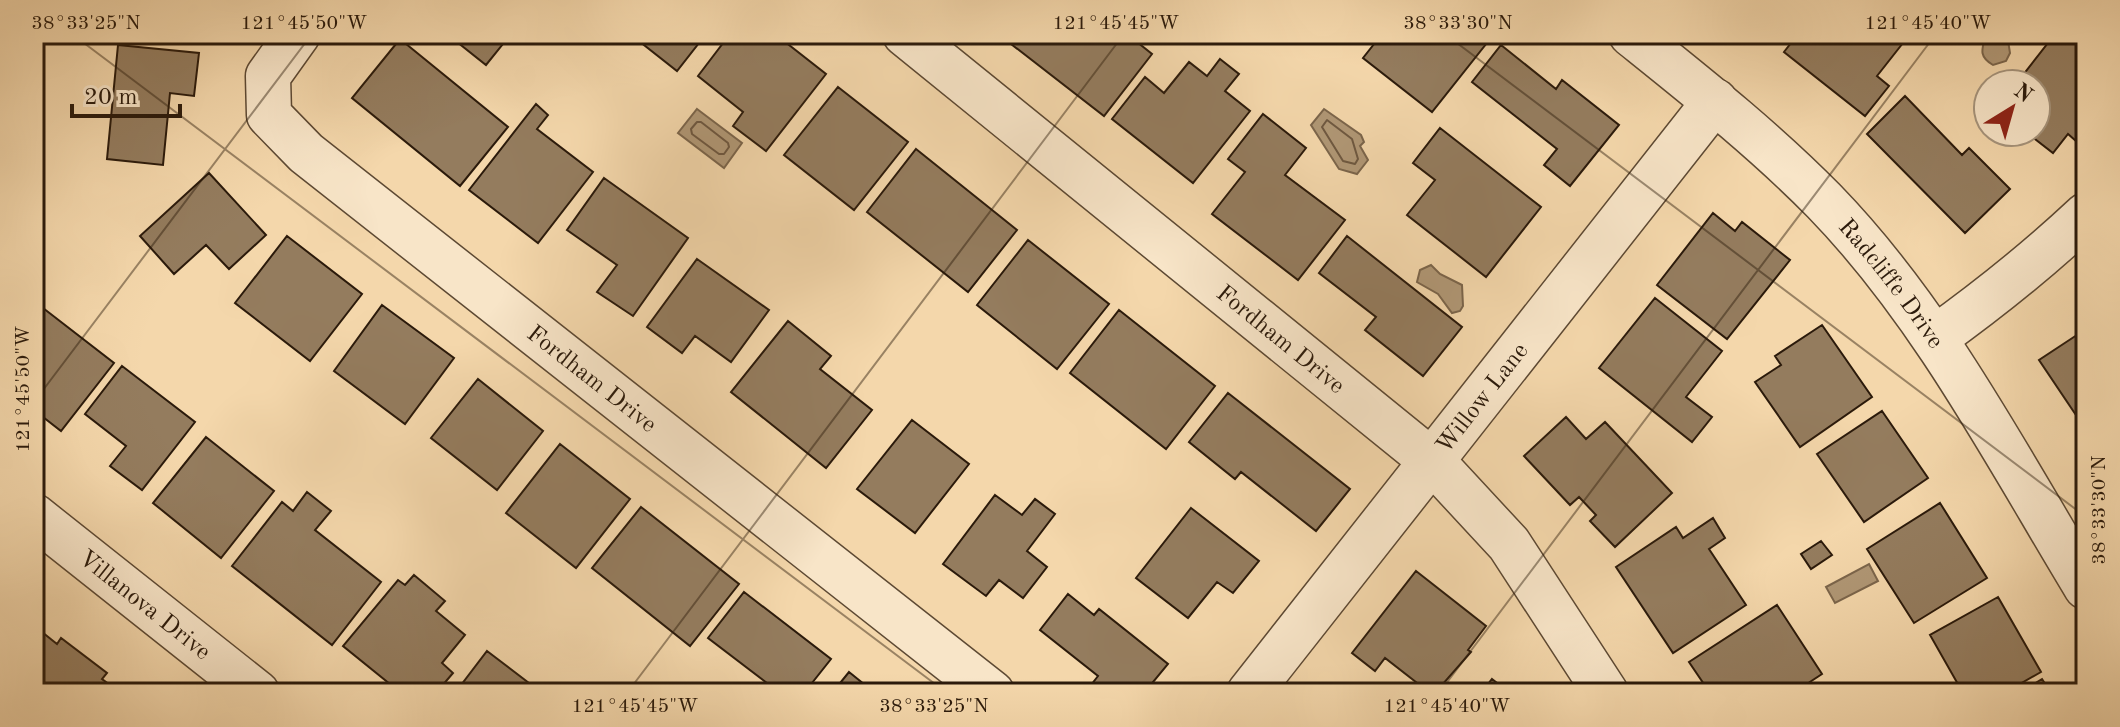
<svg xmlns="http://www.w3.org/2000/svg" width="2120" height="727" viewBox="0 0 2120 727" font-family="'Old Standard TT',serif">
	<style>
		.water { fill: #b09775; stroke: #7b654b; stroke-width: 2 }
		.lines { fill: none; stroke-linecap: round; stroke-linejoin: round }
		.shore { stroke: #6e5840; stroke-width: 2 }
		.building { fill: #947c5e; stroke: #2b1a0b; stroke-width: 2 }
		.minor-casing { stroke: #5d4933; stroke-width: 47 }
		.minor { stroke: #f8e5c8; stroke-width: 44 }
		.ticks { fill: none; stroke: #2b1a0b; stroke-width: 2; stroke-opacity: 0.45 }
		.labels { text-anchor: middle; stroke-width: 8; stroke-linejoin: round; paint-order: stroke }
		.street-label { font-size: 24px; fill: #2b1a0b; stroke: #f8e5c8 }
		.neatline { fill: none; stroke: #2b1a0b; stroke-width: 3 }
		.ticks-label { font-size: 20px; text-anchor: middle; fill: #2b1a0b }
	</style>
	<rect width="100%" height="100%" fill="#f4d7ab"/>
	<filter id="stains"><feTurbulence type="fractalNoise" baseFrequency=".0025" numOctaves="4"/><feColorMatrix values="0 0 0 0 .2 0 0 0 0 .09 0 0 0 0 .02 0 0 0 .5 -.17"/></filter>
	<radialGradient id="worn" r=".72"><stop offset=".6" stop-color="#630" stop-opacity="0"/><stop offset="1" stop-color="#630" stop-opacity=".3"/></radialGradient>
	<path class="water" d="M1986,34h21l3,19 -4,8 -13,4c-15,-9 -11,-16 -7,-31z
		M697,109l45,34 -18,25 -46,-35z
		M1324,109l37,26 3,7 -4,4 8,14 -11,14 -18,-5 -28,-44z
		M1431,265l9,9 22,11 1,21 -3,5 -8,2 -14,-19 -21,-12 3,-12z
		M1869,564l9,17 -43,22 -9,-16z"/>
	<g class="lines">
		<path class="shore" d="M1327,120l25,19 6,20 -3,5 -12,-3 -21,-34z
			M697,122h4l27,21 1,4 -5,7h-5l-27,-20 -1,-5z"/>
	</g>
	<path class="building" d="M447,34h64l-25,31z
		M630,34h76l-29,37z
		M730,34h45l51,40 -60,77 -33,-25 10,-14 -45,-36z
		M1005,34h122l25,20 -48,62 -102,-79z
		M1382,34h112l-62,78 -69,-54z
		M1798,34h112l-33,42 12,10 -24,30 -81,-64z
		M2055,34h9l22,17v77l-10,13 -8,-7 -15,19 -27,-21h10v-48h-20z
		M400,39l108,88 -48,59 -108,-88z
		M118,45l81,8 -5,43 -24,-3 -7,72 -56,-6z
		M1501,45l55,44 6,-9 57,45 -49,61 -26,-21 13,-16 -85,-67z
		M1220,59l19,15 -14,17 25,20 -57,72 -81,-64 33,-42 19,16 25,-31 18,14z
		M838,87l70,55 -54,68 -70,-55z
		M1905,96l57,59 7,-7 41,41 -45,44 -98,-99z
		M536,104l12,11 -11,14 56,43 -55,71 -69,-53z
		M1263,114l43,34 -21,27 60,45 -47,60 -86,-66 33,-42 -17,-13z
		M1440,128l101,79 -55,70 -79,-62 28,-35 -22,-17z
		M916,149l101,81 -49,62 -101,-80z
		M209,173l57,62 -37,34 -23,-24 -32,29 -34,-38z
		M604,178l84,60 -55,78 -36,-24 20,-27 -50,-35z
		M1713,213l22,18 7,-9 48,38 -63,79 -70,-54z
		M287,236l75,58 -52,67 -75,-58z
		M1347,236l115,91 -39,49 -58,-46 11,-13 -57,-44z
		M1028,240l81,64 -52,65 -80,-64z
		M697,259l72,51 -38,52 -36,-26 -13,17 -35,-26z
		M1655,298l67,53 -36,46 26,20 -20,25 -93,-74z
		M382,305l72,53 -49,66 -71,-53z
		M43,308l71,55 -53,68 -27,-21v-90z
		M1119,310l96,76 -49,63 -96,-76z
		M788,321l43,35 -11,13 52,41 -46,58 -95,-76z
		M1822,325l50,72 -72,50 -45,-65 26,-17 -6,-9z
		M2086,329v101l-47,-70z
		M122,366l73,56 -53,68 -32,-24 16,-20 -41,-32z
		M478,379l65,52 -46,59 -66,-52z
		M1228,393l122,96 -34,42 -75,-59 -6,7 -46,-37z
		M1882,411l46,67 -64,44 -47,-68z
		M1566,417l20,22 19,-17 67,71 -57,54 -25,-26 6,-6 -17,-18 -9,8 -46,-49z
		M912,420l57,44 -54,69 -58,-44z
		M206,437l68,54 -53,67 -68,-55z
		M560,444l70,55 -54,69 -70,-55z
		M307,492l24,19 -16,19 66,52 -49,63 -100,-79 50,-64 11,9z
		M995,495l27,20 13,-16 20,15 -28,37 20,16 -24,31 -24,-18 -13,16 -43,-32z
		M1940,503l47,75 -73,45 -47,-74z
		M641,507l98,77 -49,62 -98,-78z
		M1191,508l68,53 -26,32 -16,-11 -29,36 -52,-40z
		M1713,518l12,20 -16,11 37,56 -73,48 -57,-86 60,-40 7,11z
		M1821,541l11,14 -21,14 -10,-15z
		M1416,571l70,55 -18,24 3,2 -36,41h-5l-45,-35 -10,13 -23,-18z
		M414,575l31,26 -9,10 29,24 -23,28 11,10 -17,20h-35l-58,-47 55,-66 7,5z
		M744,592l87,67 -27,34h-24l-72,-55z
		M1068,594l26,21 5,-6 69,55 -24,29h-43l-10,-8 7,-9 -58,-46z
		M1998,597l43,75 -37,21h-41l-33,-58z
		M1777,605l45,69 -29,19h-83l-21,-31z
		M37,628l20,16 4,-6 46,35 -5,6 15,11 -2,3h-81v-62z
		M487,651l55,42h-87z
		M849,672l26,21h-43z
		M1492,679l18,14h-29z
		M2042,679l9,14h-32z"/>
	<g class="lines">
		<g class="minor-casing">
			<g id="minor">
				<path id="s1" d="M298,34l-30,42 1,39 37,38 686,540"/>
				<path id="s2" d="M905,34l528,428 76,82 97,149"/>
				<path id="s3" d="M1631,34c66,53 133,106 193,167 108,111 182,254 262,386"/>
				<path d="M1935,338c53,-38 103,-78 151,-123"/>
				<path id="s4" d="M34,516l223,177"/>
				<path id="s5" d="M1249,693l466,-592"/>
			</g>
		</g>
		<use href="#minor" class="minor"/>
	</g>
	<path class="ticks" d="M72,34l875,659M1445,34l641,483M34,402l278,-368M627,693l497,-659M1439,693l497,-659"/>
	<g class="labels">
		<g class="street-label">
			<text dy="8" stroke="none"><textPath href="#s3" startOffset="362">Radcliffe Drive</textPath></text>
			<text dy="8" stroke="none"><textPath href="#s2" startOffset="484">Fordham Drive</textPath></text>
			<text dy="8" stroke="none"><textPath href="#s1" startOffset="508">Fordham Drive</textPath></text>
			<text dy="8" stroke="none"><textPath href="#s5" startOffset="376">Willow Lane</textPath></text>
			<text dy="8" stroke="none"><textPath href="#s4" startOffset="142">Villanova Drive</textPath></text>
		</g>
	</g>
	<rect width="2120" height="727" fill="none" stroke="#f4d7ab" stroke-width="88"/>
	<g transform="translate(2012 108) rotate(37)"><circle r="38" fill="#f8e5c8" stroke="#a6947c" stroke-width="2"/>
	<path d="M0-6L14 30L0 20L-14 30Z" fill="#8f2418"/>
	<text y="-12" font-size="22" font-weight="bold" text-anchor="middle" fill="#2b1a0b">N</text>
	</g>
	<path d="M72 104v12h108v-12" fill="none" stroke="#2b1a0b" stroke-width="4"/>
	<text x="84" y="104" font-size="24" fill="#2b1a0b" stroke="#f8e5c8" stroke-width="6" paint-order="stroke">20 m</text>
	<rect x="44" y="44" width="2032" height="639" class="neatline"/>
	<g class="ticks-label">
		<text x="86" y="29">38°33'25"N</text>
		<text x="304" y="29">121°45'50"W</text>
		<text x="1116" y="29">121°45'45"W</text>
		<text x="1458" y="29">38°33'30"N</text>
		<text x="1928" y="29">121°45'40"W</text>
		<text transform="translate(22 389) rotate(-90)" y="7">121°45'50"W</text>
		<text transform="translate(2098 510) rotate(-90)" y="7">38°33'30"N</text>
		<text x="635" y="712">121°45'45"W</text>
		<text x="934" y="712">38°33'25"N</text>
		<text x="1447" y="712">121°45'40"W</text>
	</g>
	<rect width="100%" height="100%" filter="url(#stains)"/>
	<rect width="100%" height="100%" fill="url(#worn)"/>
</svg>
